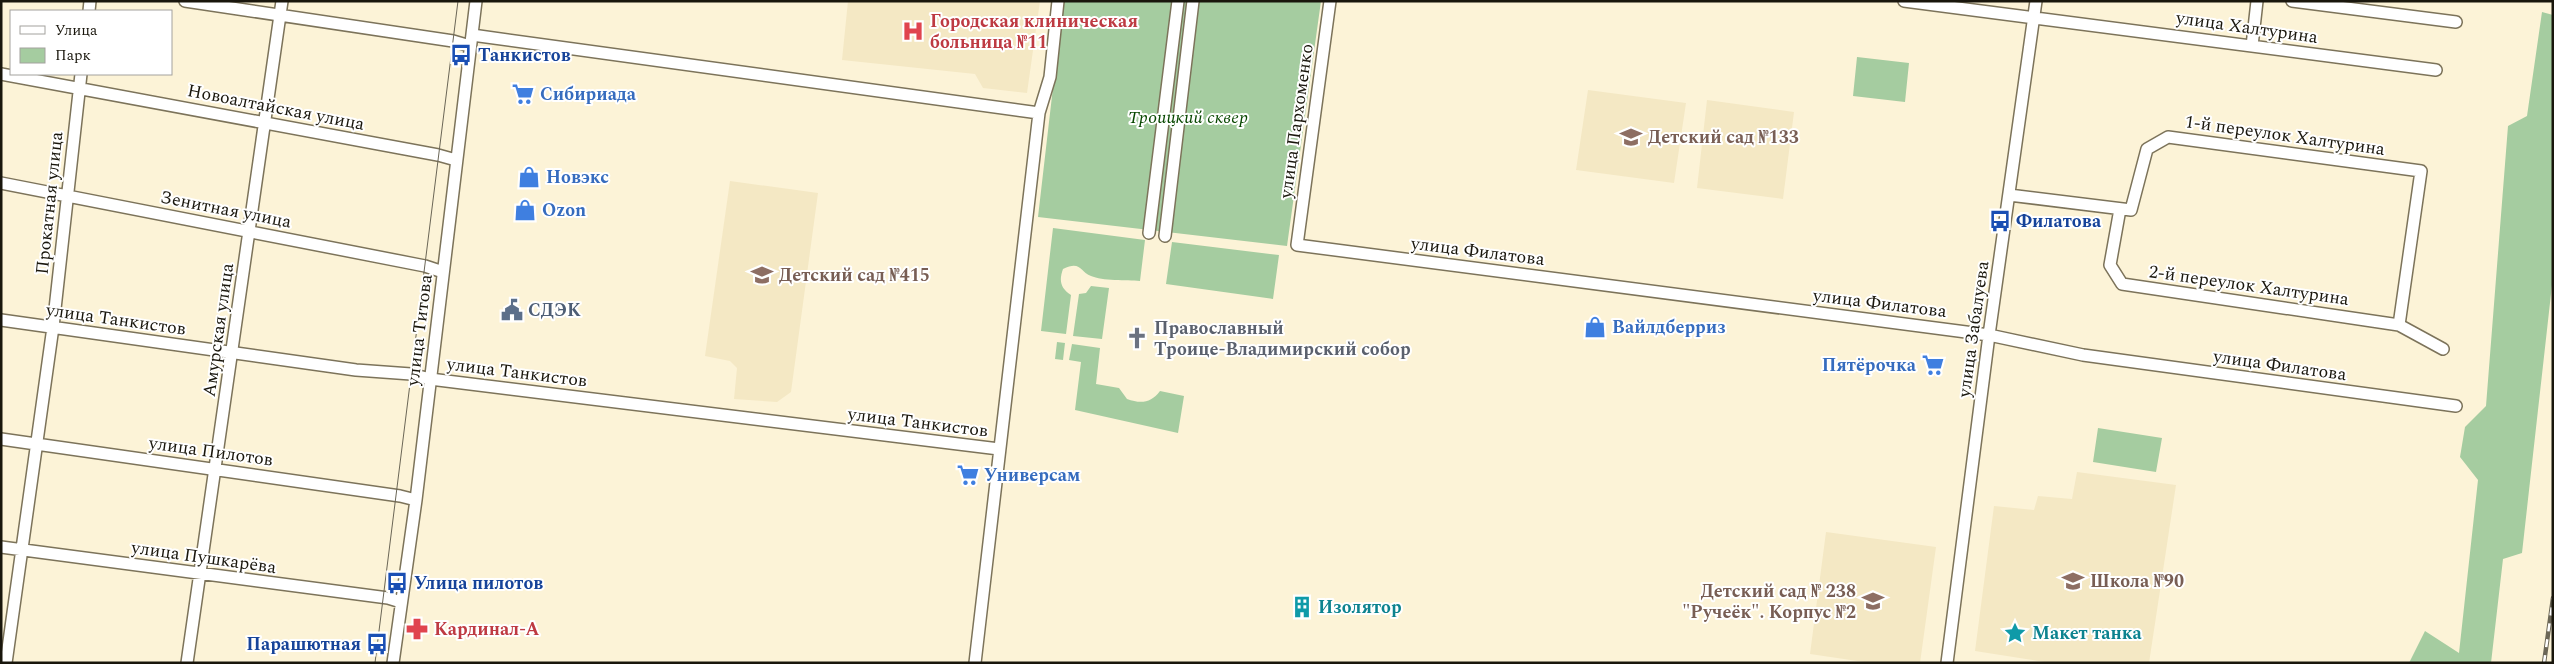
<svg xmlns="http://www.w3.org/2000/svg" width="2554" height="664" viewBox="0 0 2554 664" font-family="Spectral,serif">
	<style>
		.built { fill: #f4e8c4 }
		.green { fill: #a5cca0 }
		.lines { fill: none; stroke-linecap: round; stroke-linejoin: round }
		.minor-casing { stroke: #7c735a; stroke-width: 14 }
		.minor { stroke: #fff; stroke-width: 11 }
		.tram { stroke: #6b6656; stroke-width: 1 }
		.rail-casing { stroke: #6b6656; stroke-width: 4.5 }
		.rail { stroke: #fff; stroke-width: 2.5; stroke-dasharray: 8; stroke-linecap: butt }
		.labels { text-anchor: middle; stroke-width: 4; stroke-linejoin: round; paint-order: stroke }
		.health-label { font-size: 18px; font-weight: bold; fill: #be3a42; stroke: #fff; text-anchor: start }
		.street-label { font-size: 18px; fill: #19160c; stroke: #fff }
		.transit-label { font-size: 18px; font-weight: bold; fill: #164399; stroke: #fff; text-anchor: start }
		.shop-label { font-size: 18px; font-weight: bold; fill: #366cbe; stroke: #fff; text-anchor: start }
		.park-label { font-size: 18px; font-style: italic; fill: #084801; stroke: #fff }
		.education-label { font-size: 18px; font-weight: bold; fill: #785e54; stroke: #fff; text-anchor: start }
		.service-label { font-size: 18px; font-weight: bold; fill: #4e5e75; stroke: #fff; text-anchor: start }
		.worship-label { font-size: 18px; font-weight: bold; fill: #5b616d; stroke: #fff; text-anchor: start }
		.culture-label { font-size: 18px; font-weight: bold; fill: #0d838f; stroke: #fff; text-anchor: start }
	</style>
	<rect width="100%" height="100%" fill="#fcf3d7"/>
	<path class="built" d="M848,1h192l-13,92 -44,-5 -8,-14 -133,-14z
		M1588,90l98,13 -12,80 -98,-13z
		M1707,100l87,12 -11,87 -86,-11z
		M730,181l88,12 -27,199 -14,10 -43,-3 3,-31 -7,-7 -25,-5z
		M2077,472l99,13 -27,178h-98l-76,-12 19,-145 40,4 4,-14 34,3z
		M1826,532l110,15 -16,116h-49l-61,-9z"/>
	<path class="green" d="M1063,1h258l-34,245 -249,-29z
		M2542,12l11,3v261l-31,277 -19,6 -12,104h-82l16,-32 34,22 19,-173 -18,-23 5,-30 21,-21 22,-280 19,-10z
		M1857,57l52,6 -4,39 -52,-6z
		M1053,228l92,12 -5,41c-13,-1 -38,0 -49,-5 -11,-4 -10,-16 -28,-7 -4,11 -3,19 8,26l-5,39 -25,-3z
		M1172,242l107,13 -6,44 -107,-15z
		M1091,286l18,2 -7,51 -29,-3 6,-42 7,-1z
		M1057,342l8,1 -2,17 -8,-1z
		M1072,344l28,4 -4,36 23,4 8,11c14,5 24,4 33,-8l24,5 -6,37 -103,-23 6,-48 -12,-2z
		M2098,428l64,10 -6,34 -63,-10z"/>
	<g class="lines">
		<g class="minor-casing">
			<path id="minor" d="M185,1l268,40 17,5
				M1330,1l-33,244 692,90 94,20 373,51
				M1904,1l532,69
				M2292,1l164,21
				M89,11l1,-10
				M472,35l567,78
				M2252,46l5,-45
				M1,74l437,81 18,5
				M1,183l424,83 18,6
				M2009,195l122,15 16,-61 21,-12 253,34 -22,154
				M2120,209l-10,56 12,19 277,41 44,24
				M1149,233l29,-232
				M1165,236l28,-235
				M1,320l355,50 55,4 19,5 569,70
				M1,439l399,57 16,4
				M1,547l387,51 13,4
				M6,663l47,-336 28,-253
				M187,663l95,-662
				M393,663l23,-163 60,-499
				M975,663l64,-550 11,-36 8,-76
				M1947,663l42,-328 47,-334"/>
		</g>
		<use href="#minor" class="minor"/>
		<path class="tram" d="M375,663l83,-662"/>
		<g class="rail-casing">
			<path id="rail" d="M2544,663l9,-65"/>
		</g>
		<use href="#rail" class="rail"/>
	</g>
	<defs>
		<g id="hospital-bare" transform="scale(1.725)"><path d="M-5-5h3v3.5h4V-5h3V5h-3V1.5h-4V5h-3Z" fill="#e0444e" stroke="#fff" stroke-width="2.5" paint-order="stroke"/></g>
		<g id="bus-bare" transform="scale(1.725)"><path d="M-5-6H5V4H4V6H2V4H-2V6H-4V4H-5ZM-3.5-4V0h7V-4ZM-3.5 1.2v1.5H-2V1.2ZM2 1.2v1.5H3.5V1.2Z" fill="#1a4fb4" stroke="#fff" stroke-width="2.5" paint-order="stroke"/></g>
		<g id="supermarket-bare" transform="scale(1.725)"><path d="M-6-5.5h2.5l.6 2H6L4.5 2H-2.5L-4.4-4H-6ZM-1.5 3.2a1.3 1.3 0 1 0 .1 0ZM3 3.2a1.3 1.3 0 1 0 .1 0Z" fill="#3f7fe0" stroke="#fff" stroke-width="2.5" paint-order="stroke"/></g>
		<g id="school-bare" transform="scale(1.725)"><path d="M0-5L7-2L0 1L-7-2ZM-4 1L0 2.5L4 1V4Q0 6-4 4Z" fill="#8d6e63" stroke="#fff" stroke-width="2.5" paint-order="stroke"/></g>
		<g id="shop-bare" transform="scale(1.725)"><path d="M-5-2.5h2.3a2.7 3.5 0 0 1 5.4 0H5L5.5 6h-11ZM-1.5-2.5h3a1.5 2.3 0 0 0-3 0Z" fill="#3f7fe0" stroke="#fff" stroke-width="2.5" paint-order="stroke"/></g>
		<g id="civic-bare" transform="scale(1.725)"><path d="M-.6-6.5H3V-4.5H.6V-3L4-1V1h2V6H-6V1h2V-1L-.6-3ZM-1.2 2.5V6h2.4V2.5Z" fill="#5c6f8a" stroke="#fff" stroke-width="2.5" paint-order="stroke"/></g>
		<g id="church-bare" transform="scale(1.725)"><path d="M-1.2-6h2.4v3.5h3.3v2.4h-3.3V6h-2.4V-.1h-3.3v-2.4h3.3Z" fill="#6b7280" stroke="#fff" stroke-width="2.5" paint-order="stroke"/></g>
		<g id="building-bare" transform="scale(1.725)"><path d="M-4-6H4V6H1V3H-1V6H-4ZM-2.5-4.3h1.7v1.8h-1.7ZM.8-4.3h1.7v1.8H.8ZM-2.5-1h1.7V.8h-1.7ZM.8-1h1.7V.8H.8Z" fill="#0f9aa8" stroke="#fff" stroke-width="2.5" paint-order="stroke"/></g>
		<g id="pharmacy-bare" transform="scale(1.725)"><path d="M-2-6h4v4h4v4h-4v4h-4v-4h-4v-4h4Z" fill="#e0444e" stroke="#fff" stroke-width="2.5" paint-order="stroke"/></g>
		<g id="sight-bare" transform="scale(1.725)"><path d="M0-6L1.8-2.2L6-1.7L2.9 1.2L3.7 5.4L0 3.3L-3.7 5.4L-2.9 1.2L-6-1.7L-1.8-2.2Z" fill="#0f9aa8" stroke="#fff" stroke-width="2.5" paint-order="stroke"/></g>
	</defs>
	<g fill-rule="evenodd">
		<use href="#hospital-bare" x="913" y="31"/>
		<use href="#bus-bare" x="461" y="55"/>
		<use href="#supermarket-bare" x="523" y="94"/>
		<use href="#school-bare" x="1631" y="137"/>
		<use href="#shop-bare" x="529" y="177"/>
		<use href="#shop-bare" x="525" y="210"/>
		<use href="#bus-bare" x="2000" y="221"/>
		<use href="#school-bare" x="762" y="275"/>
		<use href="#civic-bare" x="512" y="310"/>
		<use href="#shop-bare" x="1595" y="327"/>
		<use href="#church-bare" x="1137" y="338"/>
		<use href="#supermarket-bare" x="1933" y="365"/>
		<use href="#supermarket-bare" x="968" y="475"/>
		<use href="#school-bare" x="2073" y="581"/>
		<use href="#bus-bare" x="397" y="583"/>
		<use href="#school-bare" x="1873" y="601"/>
		<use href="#building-bare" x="1302" y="607"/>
		<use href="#pharmacy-bare" x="417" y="629"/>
		<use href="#sight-bare" x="2015" y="633"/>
		<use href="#bus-bare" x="377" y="644"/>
	</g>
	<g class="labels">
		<g class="health-label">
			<text x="930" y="27">Городская клиническая<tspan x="930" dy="21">больница №11</tspan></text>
			<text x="434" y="635">Кардинал-А</text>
		</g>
		<g class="street-label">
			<text transform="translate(2247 27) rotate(8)" y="6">улица Халтурина</text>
			<text transform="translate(276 107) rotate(11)" y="6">Новоалтайская улица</text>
			<text transform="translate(1296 121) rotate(-82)" y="6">улица Пархоменко</text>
			<text transform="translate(2285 135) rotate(8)" y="6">1-й переулок Халтурина</text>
			<text transform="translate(49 203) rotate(-84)" y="6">Прокатная улица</text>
			<text transform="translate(226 209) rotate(11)" y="6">Зенитная улица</text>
			<text transform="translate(1478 251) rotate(7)" y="6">улица Филатова</text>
			<text transform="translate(2249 285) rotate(8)" y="6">2-й переулок Халтурина</text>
			<text transform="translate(1880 303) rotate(7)" y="6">улица Филатова</text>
			<text transform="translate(116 319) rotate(8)" y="6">улица Танкистов</text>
			<text transform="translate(1973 329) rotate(-82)" y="6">улица Забалуева</text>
			<text transform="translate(218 330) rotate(-82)" y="6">Амурская улица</text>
			<text transform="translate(419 330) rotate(-83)" y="6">улица Титова</text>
			<text transform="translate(2280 365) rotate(8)" y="6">улица Филатова</text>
			<text transform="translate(517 372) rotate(7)" y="6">улица Танкистов</text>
			<text transform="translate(918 422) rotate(7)" y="6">улица Танкистов</text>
			<text transform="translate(211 451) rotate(8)" y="6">улица Пилотов</text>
			<text transform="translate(204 557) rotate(8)" y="6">улица Пушкарёва</text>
		</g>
		<g class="transit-label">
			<text x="478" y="61">Танкистов</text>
			<text x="2016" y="227">Филатова</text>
			<text x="414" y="589">Улица пилотов</text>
			<text x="361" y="650" text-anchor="end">Парашютная</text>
		</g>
		<g class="shop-label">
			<text x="540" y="100">Сибириада</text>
			<text x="546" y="183">Новэкс</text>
			<text x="542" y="216">Ozon</text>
			<text x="1612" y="333">Вайлдберриз</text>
			<text x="1916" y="371" text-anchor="end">Пятёрочка</text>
			<text x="984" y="481">Универсам</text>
		</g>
		<g class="park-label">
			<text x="1188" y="123">Троицкий сквер</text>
		</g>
		<g class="education-label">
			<text x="1648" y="143">Детский сад №133</text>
			<text x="779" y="281">Детский сад №415</text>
			<text x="2090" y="587">Школа №90</text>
			<text x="1856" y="597" text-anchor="end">Детский сад № 238<tspan x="1856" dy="21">"Ручеёк". Корпус №2</tspan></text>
		</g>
		<g class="service-label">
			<text x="528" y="316">СДЭК</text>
		</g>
		<g class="worship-label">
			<text x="1154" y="334">Православный<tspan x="1154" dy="21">Троице-Владимирский собор</tspan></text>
		</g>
		<g class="culture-label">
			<text x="1318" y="613">Изолятор</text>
			<text x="2032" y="639">Макет танка</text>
		</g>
	</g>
	<rect width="2554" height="664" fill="none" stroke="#19160c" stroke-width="5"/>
	<rect x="10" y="10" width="162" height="65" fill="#ffffff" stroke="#a3a29e"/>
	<rect x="20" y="26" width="25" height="8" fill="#ffffff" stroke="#a3a29e"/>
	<text x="55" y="35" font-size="15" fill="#19160c">Улица</text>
	<rect x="20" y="48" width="25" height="15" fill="#a5cca0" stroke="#a3a29e"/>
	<text x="55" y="60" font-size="15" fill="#19160c">Парк</text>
</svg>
